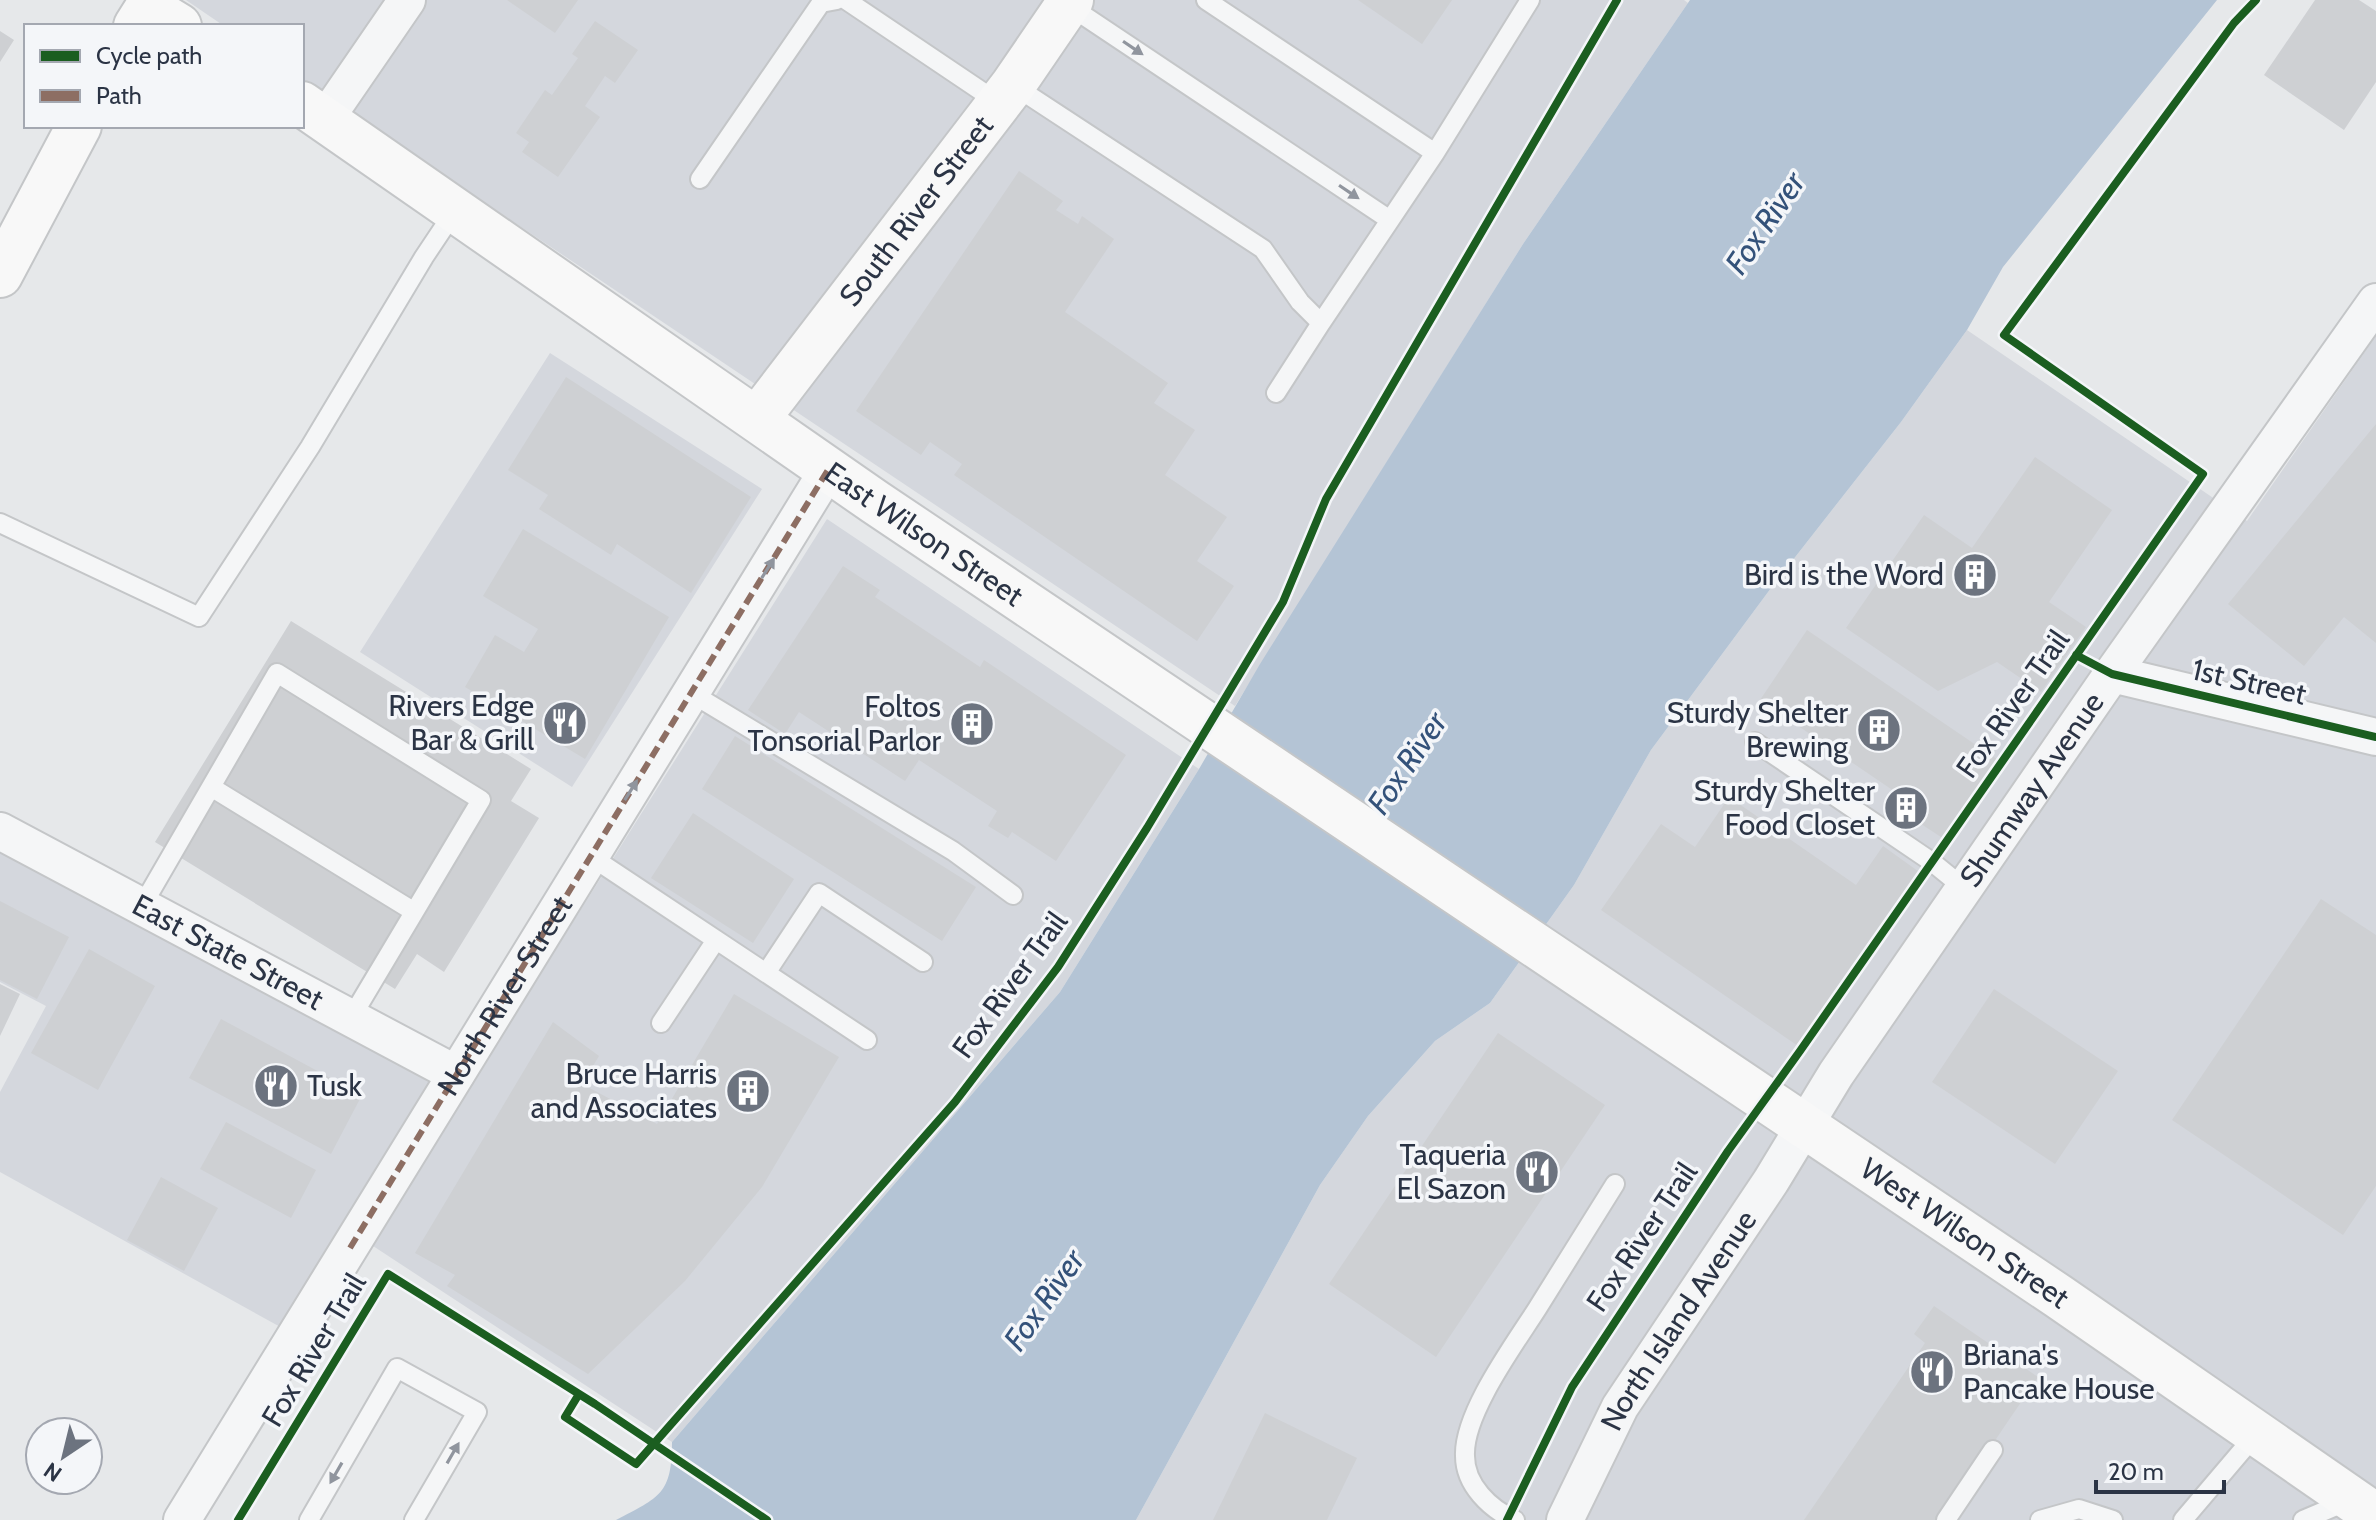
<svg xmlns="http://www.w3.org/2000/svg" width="2376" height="1520" viewBox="0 0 2376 1520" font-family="Cabin,sans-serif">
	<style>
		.built { fill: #d4d7dd }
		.water { fill: #b4c4d5 }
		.building { fill: #ced0d3 }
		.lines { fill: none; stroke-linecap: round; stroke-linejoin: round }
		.service-casing { stroke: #c4c6c8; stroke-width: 22 }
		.minor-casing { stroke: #c4c6c8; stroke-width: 40 }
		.secondary-casing { stroke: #c4c6c8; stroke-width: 48 }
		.path { stroke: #c5c6ca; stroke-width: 5; stroke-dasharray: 6 6; stroke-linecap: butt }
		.service { stroke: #f5f6f7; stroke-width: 18 }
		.minor { stroke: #f5f6f7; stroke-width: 36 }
		.secondary { stroke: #f8f8f8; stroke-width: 44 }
		.quiet { stroke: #8d6e63; stroke-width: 6; stroke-dasharray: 12 6; stroke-linecap: butt }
		.cycleway-casing { stroke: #f4f6f9; stroke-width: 13 }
		.cycleway { stroke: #1b5e20; stroke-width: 8 }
		.oneway { fill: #90959e }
		.labels { text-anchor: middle; stroke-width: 7; stroke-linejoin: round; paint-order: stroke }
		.street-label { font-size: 30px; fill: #2b3445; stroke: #f4f6f9 }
		.poi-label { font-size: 30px; fill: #2b3445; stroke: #f4f6f9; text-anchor: end }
		.water-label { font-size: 32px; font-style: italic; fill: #34527a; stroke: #f4f6f9 }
	</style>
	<rect width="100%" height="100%" fill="#e6e8ea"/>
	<path class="built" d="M186,0h1498l4,3 -165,241 -288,462 -933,-626v-54h-78z
		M1967,330l280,191 129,-185v1184h-1240l184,-335 48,-69 67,-75 55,-38 84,-118 77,-135 123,-166 127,-162z
		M550,353l212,136 -190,298 -212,-135z
		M827,519l372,250 -139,223 -388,450 -302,-198z
		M0,850l433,233 -149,246 -284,-157v-80l46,-86 -46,-24z"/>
	<path class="water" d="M1690,0h527l-214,267 -36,63 -66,92 -127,162 -123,166 -77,135 -84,118 -55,38 -67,75 -48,69 -184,335h-520c44,-23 56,-26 56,-78l388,-450 139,-223 61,-105 263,-420z"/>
	<path class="building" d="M507,0h71l-23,33z
		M1358,0h94l-30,44z
		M2315,0h44l17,11v71l-32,48 -80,-55z
		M595,21l43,29 -23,33 -10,-7 -20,30 15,11 -42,60 -36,-25 7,-10 -13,-9 29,-43 7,5 26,-37 -6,-4z
		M0,31l14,9 -14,22z
		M1019,171l44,30 -7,9 22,14 4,-8 32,23 -49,73 103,71 -14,20 41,27 -30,45 62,42 -30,44 37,25 -37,55 -243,-166 8,-11 -32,-22 -9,13 -65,-44z
		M566,377l185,120 -60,96 -74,-49 -6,11 -72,-46 9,-14 -40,-25z
		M2376,424v219l-32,-26 -40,49 -76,-62z
		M2035,457l77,53 -63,92 37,25 -45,65 -44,-30 -59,29 -92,-63 78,-113 48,33z
		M523,529l146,88 -84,142 -120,-72 30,-52 29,17 14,-23 -55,-33z
		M843,566l37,24 -5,7 105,70 4,-7 142,95 -70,106 -44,-29 -4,6 -20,-12 9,-15 -78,-51 -14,21 -106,-69 -14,22 -37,-24z
		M291,621l240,148 -20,32 28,17 -95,154 -27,-18 -22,35 -240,-147z
		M1807,630l191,130 -54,79 -35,-23 7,-10 -156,-106z
		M735,736l241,151 -34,54 -240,-152z
		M1729,797l127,88 27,-39 39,28 -121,174 -200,-138 60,-86 34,23z
		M693,813l101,66 -41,64 -102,-65z
		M2321,899l55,36v251l-33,49 -171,-115z
		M0,901l69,36 -32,62 -37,-19z
		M89,949l66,37 -57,104 -67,-37z
		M0,984l20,10 -20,42z
		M1994,989l124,82 -63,93 -123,-82z
		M734,994l105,63 -77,130 -77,94 -97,93 -141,-88 8,-11 -40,-22 138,-231 46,34 -17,28 75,40z
		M221,1019l141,76 -31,59 -142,-76z
		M1498,1033l107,72 -169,252 -107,-73z
		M226,1122l90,48 -25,48 -91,-49z
		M161,1177l57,31 -34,63 -57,-31z
		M1934,1306l104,71 -97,143h-137l121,-177 -11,-9z
		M1265,1413l92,45 -30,62h-114z"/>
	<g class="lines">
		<g class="service-casing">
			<path id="service" d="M846,0l153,103
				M1206,0l229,153
				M1068,5l322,215
				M1013,85l250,164 37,53 21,21 -45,70
				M700,179l121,-176 16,-3
				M1321,323l114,-170 95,-153
				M0,523l199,94 111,-170 114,-190 32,-48
				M691,693l262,158 60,44
				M1755,742l177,120 32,26
				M211,787l202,124
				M590,856l277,184
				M142,906l135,-233 204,127 -130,218
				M766,973l53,-80 104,69
				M661,1023l55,-83
				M309,1520l88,-152 80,44 -63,108
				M1515,1520c-25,-11 -50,-35 -50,-64 -2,-42 49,-111 72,-147 26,-42 52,-83 78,-125
				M1946,1520l47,-70
				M2040,1520l39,-11 34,11
				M2183,1520l74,-87
				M2303,1520l45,-19"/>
		</g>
		<g class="minor-casing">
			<g id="minor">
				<path d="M326,118l81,-118"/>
				<path d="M2112,674l264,63"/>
				<path id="s1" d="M0,831l456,243"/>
				<path d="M182,1520l646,-1050"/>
				<path id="s2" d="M1565,1520l55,-113 151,-226 65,-107 276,-400 264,-372"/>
			</g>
		</g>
		<g class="secondary-casing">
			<g id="secondary">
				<path d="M136,26l12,-19 31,19"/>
				<path id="s3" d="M302,104l573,398 1183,794 318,220"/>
				<path d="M0,275l79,-149"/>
				<path id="s4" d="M757,419l256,-334 58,-85"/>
			</g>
		</g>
		<path class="path" d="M565,1417l71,47"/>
		<use href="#service" class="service"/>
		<use href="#minor" class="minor"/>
		<use href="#secondary" class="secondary"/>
		<path class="quiet" id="s5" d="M350,1248l478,-778"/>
		<g class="cycleway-casing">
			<path id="cycleway" d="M2076,655l36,19 264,63
				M579,1394l-14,23 71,47 319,-362 103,-135 89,-139 136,-226 43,-103 291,-499
				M238,1520l150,-246 207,130 172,116
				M1507,1520l65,-133 156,-236 72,-100 403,-577 -199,-139 230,-312 22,-23"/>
		</g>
		<use href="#cycleway" class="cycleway"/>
	</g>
	<defs><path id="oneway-solid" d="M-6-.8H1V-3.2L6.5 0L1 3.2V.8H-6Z" transform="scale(2)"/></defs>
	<g class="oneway">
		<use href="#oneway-solid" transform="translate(1133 48) rotate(34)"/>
		<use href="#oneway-solid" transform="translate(1349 192) rotate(34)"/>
		<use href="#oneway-solid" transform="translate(768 568) rotate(-58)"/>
		<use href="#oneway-solid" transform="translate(631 790) rotate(-58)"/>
		<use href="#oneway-solid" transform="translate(453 1453) rotate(-60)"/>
		<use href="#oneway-solid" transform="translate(336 1473) rotate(120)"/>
	</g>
	<defs>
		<g id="building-disc" transform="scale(2.3)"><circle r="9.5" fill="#6c737f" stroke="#f4f6f9"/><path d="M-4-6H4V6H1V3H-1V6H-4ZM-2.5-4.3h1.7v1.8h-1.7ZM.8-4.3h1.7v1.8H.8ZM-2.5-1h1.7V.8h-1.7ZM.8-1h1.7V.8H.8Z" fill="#fff"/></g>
		<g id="restaurant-disc" transform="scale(2.3)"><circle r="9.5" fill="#6c737f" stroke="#f4f6f9"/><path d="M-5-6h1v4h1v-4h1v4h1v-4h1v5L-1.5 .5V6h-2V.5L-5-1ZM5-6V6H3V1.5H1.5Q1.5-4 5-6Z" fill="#fff"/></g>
	</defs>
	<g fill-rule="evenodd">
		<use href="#building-disc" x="1975" y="575"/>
		<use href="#restaurant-disc" x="565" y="723"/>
		<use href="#building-disc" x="972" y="724"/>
		<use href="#building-disc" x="1879" y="730"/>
		<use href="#building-disc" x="1906" y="808"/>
		<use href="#restaurant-disc" x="276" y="1086"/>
		<use href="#building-disc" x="748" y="1091"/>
		<use href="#restaurant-disc" x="1537" y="1172"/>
		<use href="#restaurant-disc" x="1932" y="1372"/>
	</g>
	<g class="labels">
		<g class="street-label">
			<text dy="10" stroke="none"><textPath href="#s4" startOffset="262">South River Street</textPath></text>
			<text dy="10" stroke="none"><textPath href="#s3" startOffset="756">East Wilson Street</textPath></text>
			<text transform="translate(2249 682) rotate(13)" y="10">1st Street</text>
			<text transform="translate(2013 704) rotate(-55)" y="10">Fox River Trail</text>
			<text dy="10" stroke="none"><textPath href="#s2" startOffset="868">Shumway Avenue</textPath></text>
			<text dy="10" stroke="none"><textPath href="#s1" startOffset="258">East State Street</textPath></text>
			<text transform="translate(1010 985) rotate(-54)" y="10">Fox River Trail</text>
			<text dy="10" stroke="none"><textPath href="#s5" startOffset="296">North River Street</textPath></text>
			<text dy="10" stroke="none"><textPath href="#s3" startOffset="2010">West Wilson Street</textPath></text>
			<text transform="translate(1642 1237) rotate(-56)" y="10">Fox River Trail</text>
			<text dy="10" stroke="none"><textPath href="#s2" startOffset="230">North Island Avenue</textPath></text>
			<text transform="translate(314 1350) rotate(-59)" y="10">Fox River Trail</text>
		</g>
		<g class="poi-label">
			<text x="1944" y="585">Bird is the Word</text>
			<text x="534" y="716">Rivers Edge<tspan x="534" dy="34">Bar &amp; Grill</tspan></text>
			<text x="941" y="717">Foltos<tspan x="941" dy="34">Tonsorial Parlor</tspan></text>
			<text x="1848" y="723">Sturdy Shelter<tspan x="1848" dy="34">Brewing</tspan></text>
			<text x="1875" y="801">Sturdy Shelter<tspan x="1875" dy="34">Food Closet</tspan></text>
			<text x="717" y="1084">Bruce Harris<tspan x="717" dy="34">and Associates</tspan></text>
			<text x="307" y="1096" text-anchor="start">Tusk</text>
			<text x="1506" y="1165">Taqueria<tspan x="1506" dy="34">El Sazon</tspan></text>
			<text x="1963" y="1365" text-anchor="start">Briana's<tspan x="1963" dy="34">Pancake House</tspan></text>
		</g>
		<g class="water-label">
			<text transform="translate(1765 223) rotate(-56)" y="11">Fox River</text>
			<text transform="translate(1407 763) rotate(-56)" y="11">Fox River</text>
			<text transform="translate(1044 1300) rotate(-55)" y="11">Fox River</text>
		</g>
	</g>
	<rect x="24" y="24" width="280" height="104" fill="#f4f6f9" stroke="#a4a8b1" stroke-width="2"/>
	<rect x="40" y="50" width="40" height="12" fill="#1b5e20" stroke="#a4a8b1" stroke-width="2"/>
	<text x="96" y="64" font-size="24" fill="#2b3445">Cycle path</text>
	<rect x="40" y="90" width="40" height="12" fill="#8d6e63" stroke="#a4a8b1" stroke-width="2"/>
	<text x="96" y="104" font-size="24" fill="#2b3445">Path</text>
	<g transform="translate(64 1456) rotate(215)"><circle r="38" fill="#f4f6f9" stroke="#a4a8b1" stroke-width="2"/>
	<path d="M0-6L14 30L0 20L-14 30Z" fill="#6c737f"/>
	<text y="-12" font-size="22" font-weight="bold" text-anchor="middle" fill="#2b3445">N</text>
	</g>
	<path d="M2096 1480v12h128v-12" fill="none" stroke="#2b3445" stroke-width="4"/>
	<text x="2108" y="1480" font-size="24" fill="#2b3445" stroke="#f4f6f9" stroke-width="6" paint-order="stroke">20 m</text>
</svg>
